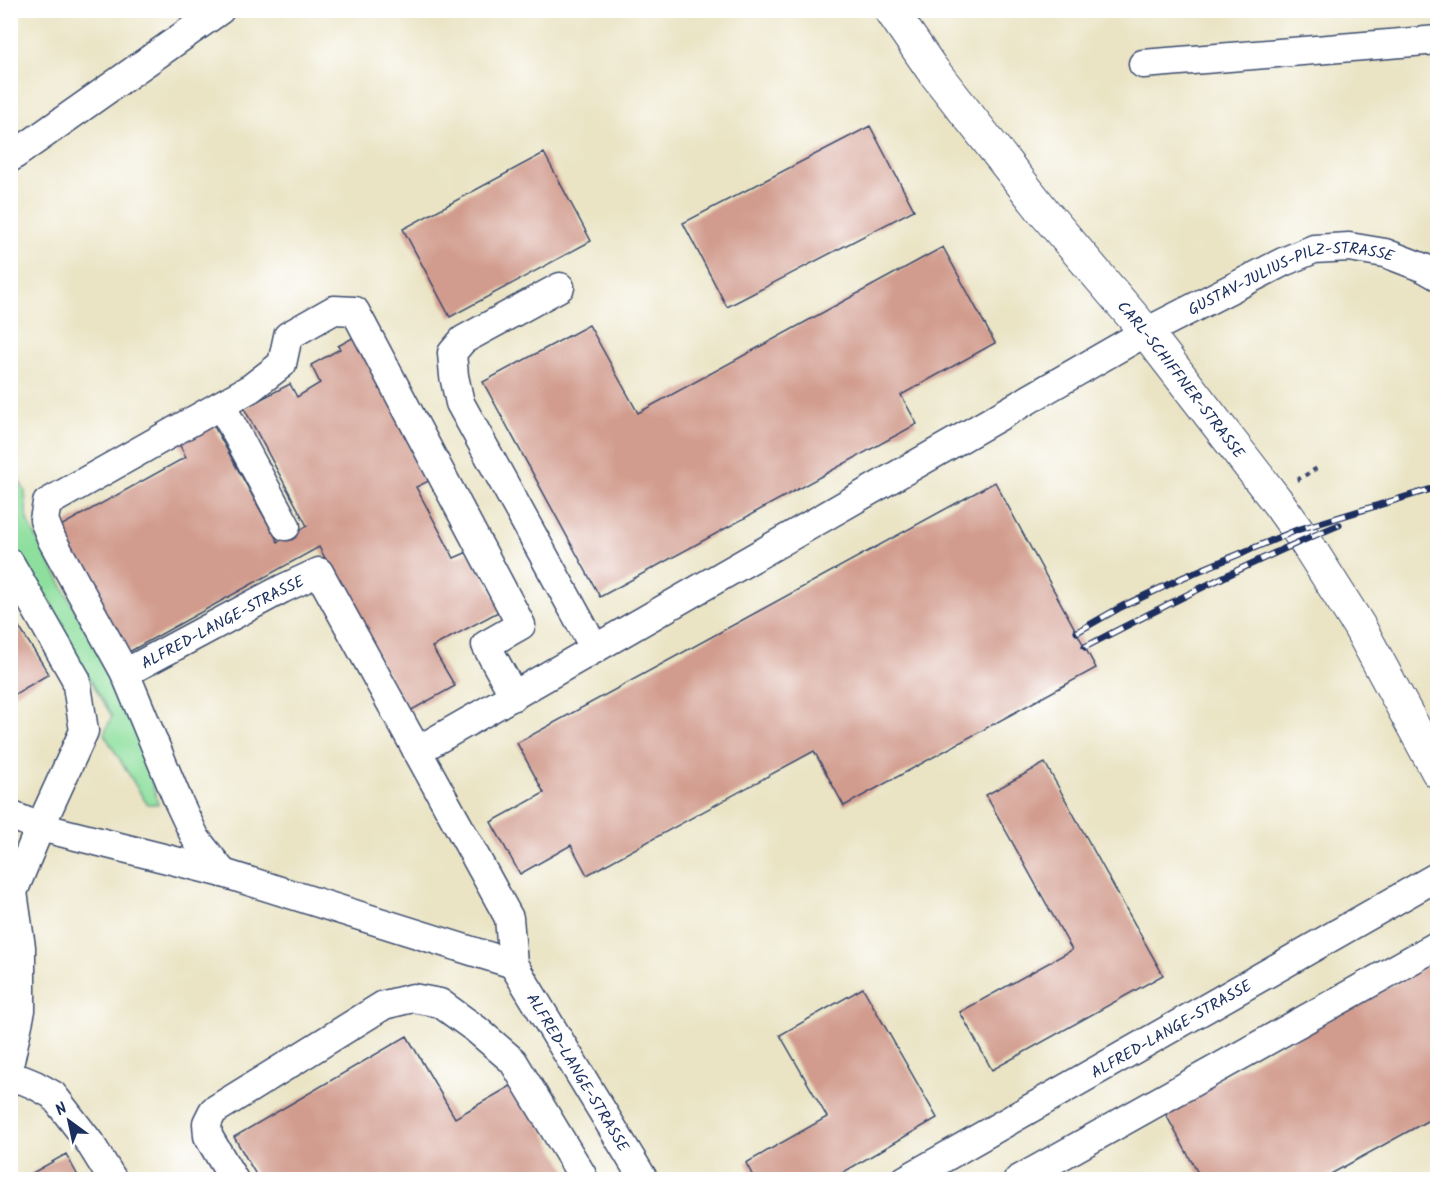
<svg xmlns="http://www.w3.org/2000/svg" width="1448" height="1190" viewBox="0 0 1448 1190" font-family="Kalam,sans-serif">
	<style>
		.green { fill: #8edf9e; stroke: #54877e; stroke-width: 1.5 }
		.building { fill: #d19b8d }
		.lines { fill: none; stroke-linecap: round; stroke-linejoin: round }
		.minor-casing { stroke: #3a4a6d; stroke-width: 31 }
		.major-casing { stroke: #3a4a6d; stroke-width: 35 }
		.path { stroke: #3a4a6d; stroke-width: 4; stroke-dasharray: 4.5 4.5; stroke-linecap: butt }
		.minor { stroke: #fff; stroke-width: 28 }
		.major { stroke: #fff; stroke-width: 33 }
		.rail-casing { stroke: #1b2f5e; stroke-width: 7 }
		.rail { stroke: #fff; stroke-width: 4.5; stroke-dasharray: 14; stroke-linecap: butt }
		.labels { text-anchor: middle; stroke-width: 4.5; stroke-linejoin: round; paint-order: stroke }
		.street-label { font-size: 16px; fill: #1b2f5e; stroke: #fff }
	</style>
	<rect width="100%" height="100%" fill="#fff"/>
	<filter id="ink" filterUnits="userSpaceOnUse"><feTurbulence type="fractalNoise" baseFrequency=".0167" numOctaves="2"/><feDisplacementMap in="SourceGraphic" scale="12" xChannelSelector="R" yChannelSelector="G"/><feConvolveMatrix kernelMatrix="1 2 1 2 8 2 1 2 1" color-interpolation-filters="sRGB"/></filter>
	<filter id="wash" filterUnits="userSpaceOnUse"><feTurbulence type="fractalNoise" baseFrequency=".008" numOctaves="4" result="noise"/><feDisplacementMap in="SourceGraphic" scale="24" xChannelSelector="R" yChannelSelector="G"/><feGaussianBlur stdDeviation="1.35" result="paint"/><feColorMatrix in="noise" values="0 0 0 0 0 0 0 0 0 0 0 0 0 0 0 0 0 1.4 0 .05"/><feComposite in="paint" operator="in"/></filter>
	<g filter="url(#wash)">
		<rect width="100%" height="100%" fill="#eae4c5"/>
		<path class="green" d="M10,465l15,26 2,29 106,197 25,87h-11l-43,-70 8,-18 -101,-169z"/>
		<g id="blocks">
			<path class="building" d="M870,126l44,84 -187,97 -44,-84z
				M544,153l47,88 -141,76 -47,-88z
				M943,247l52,96 -94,52 16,29 -317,173 -117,-215 106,-57 49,88z
				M358,335l77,143 -19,9 38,71 16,-7 32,59 -70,37 23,39 -47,26 -89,-165 -192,106 -70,-125 129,-71 -9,-17 34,-19 67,121 29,-16 -63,-118 46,-24 7,13 23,-14 -9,-18 29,-16 -2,-3z
				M995,482l101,186 -252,138 -30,-55 -227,124 -16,-30 -51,29 -29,-52 53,-29 -27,-50z
				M10,613l39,61 -39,23z
				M1045,763l118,212 -171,95 -32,-58 112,-62 -86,-155z
				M1438,960v155l-118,65h-130l9,-5 -35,-64z
				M863,988l74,130 -107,62h-75l-9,-17 81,-46 -47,-82z
				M407,1036l48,82 61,-35 56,97h-313l-25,-43z
				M66,1154l12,22 -5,4h-53z"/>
		</g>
	</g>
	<g filter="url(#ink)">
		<use href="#blocks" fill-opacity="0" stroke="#3a4a6d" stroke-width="1.5"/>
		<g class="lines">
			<g class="minor-casing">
				<g id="minor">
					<path d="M1143,64l295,-24"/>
					<path d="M10,158l210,-148"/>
					<path d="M560,287l-97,53 -11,13 2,23 6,27 135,246"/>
					<path d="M221,405l65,121"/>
					<path d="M10,563l66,116 8,52 -44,96 -27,65 8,55v63l-11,51"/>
					<path d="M125,673l-73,-133 -8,-20 3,-17 204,-115 31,-24 6,-28 46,-26 21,1 166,314 -35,20 28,51"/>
					<path id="s1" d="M417,751l729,-419 137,-70 31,-13 35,-2 36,6 39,15 14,8"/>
					<path d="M10,815l30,12 183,46 290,91"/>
					<path id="s2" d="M223,873l-27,-34 -17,-36 -54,-130 157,-84 37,-17 190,346 4,46 131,216"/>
					<path d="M10,1079l13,1 12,5 18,10 37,48 23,37"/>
					<path d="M234,1180l-26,-44 -1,-13 6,-12 171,-106 29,-7 27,5 37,27 36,31 69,114"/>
					<path id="s3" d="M905,1180l533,-304"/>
					<path d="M1018,1180l420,-235"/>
				</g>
			</g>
			<g class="major-casing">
				<g id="major">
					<path id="s4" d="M891,10l40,58 113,144 102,120 133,172 25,35 55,87 79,146"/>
				</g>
			</g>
			<path class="path" d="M1297,480l22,-13"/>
			<use href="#minor" class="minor"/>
			<use href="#major" class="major"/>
			<g class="rail-casing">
				<path id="rail" d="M1077,632l44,-25 63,-30 113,-47 141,-43
					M1085,647c83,-43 167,-86 254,-122"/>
			</g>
			<use href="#rail" class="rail"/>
		</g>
	</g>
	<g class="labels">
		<g class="street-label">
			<text dy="6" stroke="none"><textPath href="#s1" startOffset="999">GUSTAV-JULIUS-PILZ-STRASSE</textPath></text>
			<text dy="6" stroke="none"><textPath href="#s4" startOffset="470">CARL-SCHIFFNER-STRASSE</textPath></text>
			<text dy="6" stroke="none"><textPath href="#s2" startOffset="334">ALFRED-LANGE-STRASSE</textPath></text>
			<text dy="6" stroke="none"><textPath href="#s3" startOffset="306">ALFRED-LANGE-STRASSE</textPath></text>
			<text dy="6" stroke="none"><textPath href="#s2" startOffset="1010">ALFRED-LANGE-STRASSE</textPath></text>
		</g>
	</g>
	<rect width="1448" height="1190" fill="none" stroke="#fff" stroke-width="36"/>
	<g transform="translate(69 1121) rotate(327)" stroke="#ffffff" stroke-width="4.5" paint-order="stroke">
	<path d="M0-4.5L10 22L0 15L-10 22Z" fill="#1b2f5e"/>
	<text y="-9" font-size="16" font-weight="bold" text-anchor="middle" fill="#1b2f5e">N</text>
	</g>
</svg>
